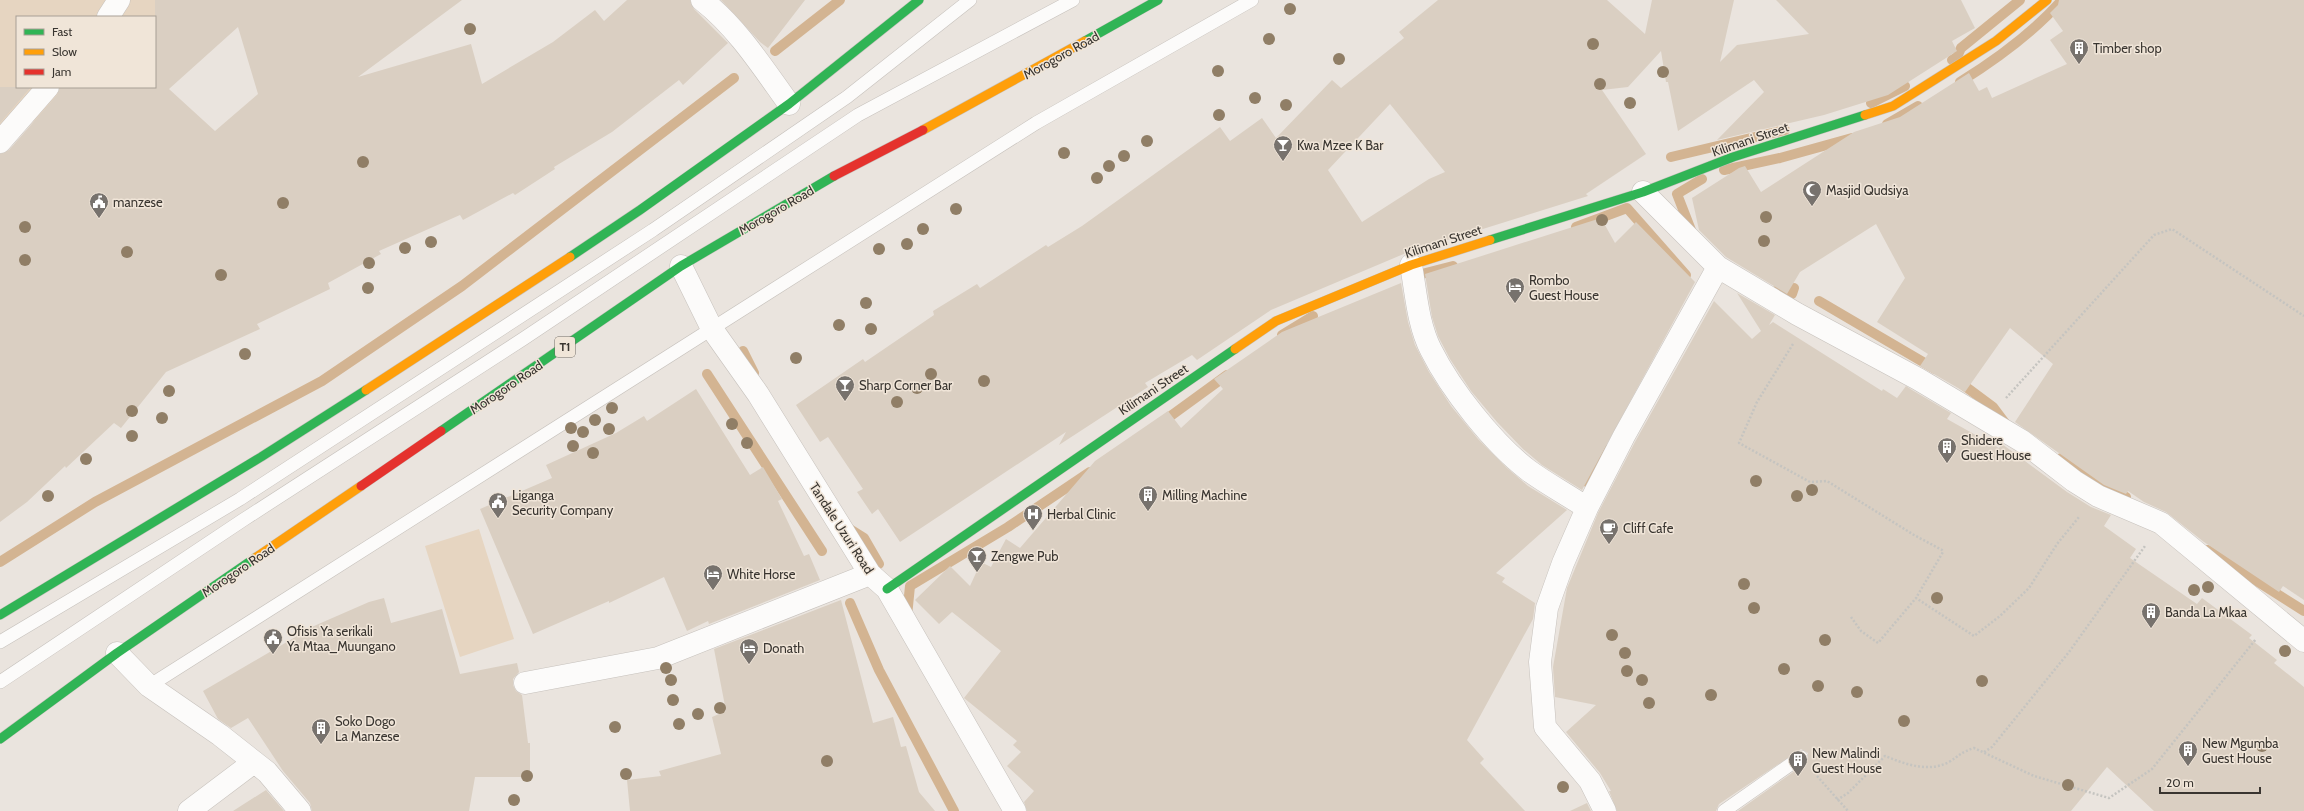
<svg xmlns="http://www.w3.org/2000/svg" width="2304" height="811" viewBox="0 0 2304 811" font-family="Cabin,sans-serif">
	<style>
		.green { fill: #e6d5c1 }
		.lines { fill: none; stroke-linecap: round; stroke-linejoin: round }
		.stream { stroke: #d3b492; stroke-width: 10 }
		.building { fill: #dacfc2; fill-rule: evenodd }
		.lane-casing { stroke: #c6c1bc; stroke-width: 14 }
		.street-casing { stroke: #c6c1bc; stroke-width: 23 }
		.fast-casing { stroke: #c6c1bc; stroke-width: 10 }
		.slow-casing { stroke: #c6c1bc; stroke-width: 10 }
		.jam-casing { stroke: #c6c1bc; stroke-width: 10 }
		.path { stroke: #c5c4c0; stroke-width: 2.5; stroke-dasharray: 2 2; stroke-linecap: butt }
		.lane { stroke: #fcfbfa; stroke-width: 13 }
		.street { stroke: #fcfbfa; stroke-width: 22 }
		.fast { stroke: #30b455; stroke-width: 9 }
		.slow { stroke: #ff9f0a; stroke-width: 9 }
		.jam { stroke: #e5322d; stroke-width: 9 }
		.tree { fill: #907e66 }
		.labels { text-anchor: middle; stroke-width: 3; stroke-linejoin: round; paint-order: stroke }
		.shield { fill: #f0e5d8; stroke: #706a62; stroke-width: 1 }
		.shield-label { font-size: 12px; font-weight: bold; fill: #393530 }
		.poi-label { font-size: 13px; fill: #393530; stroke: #f0e5d8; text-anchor: start }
		.street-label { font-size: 13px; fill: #393530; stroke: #f0e5d8 }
	</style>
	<rect width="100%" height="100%" fill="#eae4de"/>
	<path class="green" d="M0,0h178l-23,17h-138v70h58l-55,46 -20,12z
		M479,529l35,110 -54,18 -35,-111z"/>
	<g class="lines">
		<path class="stream" d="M775,51l65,-51
			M1952,60l5,-3 4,-9 59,-48
			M1960,82c37,-23 73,-49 102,-82
			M1871,103l34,-17
			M1887,124l31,-18
			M1671,157l114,-27
			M1724,170l56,-12 72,-20
			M1576,227l51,-19 59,67
			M1691,230l-14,-36 25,-15
			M1410,277l43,-11
			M1776,291l10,5 6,-2 2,-6
			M1819,301l116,68
			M1282,335l31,-19
			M743,351l11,22
			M707,374l115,177
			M1958,381l35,26 12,16
			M1161,423l66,-48
			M2061,458l65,39
			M1587,482l17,-33
			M848,528l16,10 15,26
			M2208,550l96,61
			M0,562l95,-60 227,-121 140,-95 272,-208
			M850,603l29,67 75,141
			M907,616l3,-30 98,-59 82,-55"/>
	</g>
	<path class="building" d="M155,0h307l-104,77 113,-33 11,40 71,-42 42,-32 9,11 23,-21h63l4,9 34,34 -45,42 -4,-5 -67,52 -58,35 1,2 -40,26 -2,-2 -50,27 -3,-5 -81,36 2,3 -53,29 2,6 -73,35 3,5 -94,43 -45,56 -7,-5 -48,45 -1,-2 -38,36 -27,20v-368l9,-4 48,-55 3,-8h95zM238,27l20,67 -43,37 -46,-42z
		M721,0h84l-37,48 -8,-6z
		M1438,0h169l38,34 7,-34h82l-14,62 17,-17 72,-11 -33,-34h185l14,28 -23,13 5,10 -69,44 -64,20 -107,25 47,-48 -10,-12 -76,51 -10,-49h-2l-5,-31 -33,36 -26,3 44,64 -60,40 2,2 -182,57 -135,57 -74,50 -5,-5 -47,28 3,4 -89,58 7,-13 -166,110 -22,-33 -6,5 -15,-22 6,-3 -35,-52 -8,5 -24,-37 67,-46 2,3 69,-47 -1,-4 44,-27 3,4 66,-43 2,2 34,-21 138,-99 10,14 32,-23 14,20 56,-58 9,8 63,-50 -5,-6zM1390,104l55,68 -16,7 -67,43 -34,-52z
		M2059,0h245v600l-21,-14 -4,6 -75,-50 -38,-30 -22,-10 -16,-11 -2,3 -22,-9 -89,-63 38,-58 -43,-36 -45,64 -45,-26 8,-12 -51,-32 28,-44 -29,-54 -76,48 -13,22 -61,-37 -27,-27 -7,-32 47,-30 6,-2 16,26 93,-60 46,-15 69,-44 10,18 8,-4 5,11 75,-34 -17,-24 13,-9 -13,-18 8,-8z
		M0,87h31l-31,36z
		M1601,218l14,25 21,-21 59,60 -113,208 -40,-25 -19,-16 -26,-27 -26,-31 -21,-32 -12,-23 -6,-19 -7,-43z
		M1401,283l7,39 7,23 14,27 22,34 27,33 29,29 21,18 39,24 -71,63 9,5 -3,4 33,21 -2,16 -66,121 17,19 -4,4 45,48h-498l-3,-9 10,-11 -27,-25 14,-14 -8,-7 4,-4 -53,-43 37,-47 -49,-39 -13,12 -24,-24 35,-34 20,20 11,-24 10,5 15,-28 14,9 75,-87 73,-50 13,17 42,-39 -9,-10 68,-47z
		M1737,293l38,22 -6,10 4,-3 109,69 1,-2 14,9 9,-12 6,4 39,23 -4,6 52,29 3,-4 65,48 24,15 20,8 -7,11 32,23 -6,9 67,46 5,-6 50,37 -3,3 28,22 -3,3 30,24v124h-150l-47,-44 -36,44h-333l68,-48 2,-3v-7l-7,-4 -82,55 -3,7h-99l-8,-20h2l-11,-18 -34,-41 30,-27 -41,-8 -2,-30 14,-79 31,-75 37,-71 79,-141 38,38 9,-8z
		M696,389l54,86 13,-8 19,32 -4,2 26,55 5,-2 11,26 -111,44 -1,-3 -21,10 -23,-54 -55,26v-2l-76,33 -53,-125 72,-31 -6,-13 70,-32 28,-17 3,5z
		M384,598l7,25 51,-14 18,65 57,-11 2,9 -6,7v6l3,6 6,4 6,48h2v34h-55l-6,34h-157l-2,-8 -27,-32 -35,-53 -17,10 -13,-9 -15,-28 111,-65 55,-24z
		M841,600l32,123 20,-6 8,30 5,-1 13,46 16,19h-305l-3,-31 34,-4 -2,-5 62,-17 -9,-37 14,-6 -12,-62z
		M266,790l18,21h-51z
		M1587,803l4,8h-21z"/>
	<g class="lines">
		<g class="lane-casing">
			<path id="lane" d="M0,642l240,-143 413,-269 194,-133 123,-97
				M0,682l243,-162 280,-181 335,-224 215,-115
				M149,686l887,-563 216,-123
				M1724,811l77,-54"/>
		</g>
		<g class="street-casing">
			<path id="street" d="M702,0c35,27 61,68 87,104
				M108,17l11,-17
				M0,142l48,-55
				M1643,192l75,75 79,47 121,65 104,62 52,40 24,15 63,27 143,118
				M1411,265c5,28 7,60 20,85 20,40 62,93 97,120 19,14 40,25 59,38
				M681,266l31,63 46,65 112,180 17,15 128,222
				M117,653l32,33 71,49 47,37 33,39
				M525,683l133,-25 212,-84
				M189,811l65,-49
				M1605,811l-15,-30 -45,-54 -5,-65 7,-54 16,-45 24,-55 37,-72 94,-169"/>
		</g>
		<g class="fast-casing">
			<path id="fast" d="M1085,41l73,-41
				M1490,240l153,-48 90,-35 132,-42
				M570,257l70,-47 149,-106 130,-104
				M441,431l240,-165 153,-90
				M887,589l348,-240
				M0,615l261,-158 105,-67
				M0,739l117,-86 138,-95"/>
		</g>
		<g class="slow-casing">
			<path id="slow" d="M1865,115l28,-9 103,-65 51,-41
				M923,130l162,-89
				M1235,349l41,-28 135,-56 79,-25
				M366,390l204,-133
				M255,558l106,-72"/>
		</g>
		<g class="jam-casing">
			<path id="jam" d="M834,176l89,-46
				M361,486l80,-55"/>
		</g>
		<path class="path" d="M1793,344l-36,58 -18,41 71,39 17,-1 87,54 28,15 1,2 -27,46
			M2006,398l148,-163 18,-6 132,87
			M1851,617l10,14 17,12 38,-45 58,38 26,-20 29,-28 28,-44 22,-27
			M1984,752l8,-5 77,-95 76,-106
			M1817,776l31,35
			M1837,800l11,-7 37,-37c20,8 43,17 64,6 10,-6 12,-10 25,-14l60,28 75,22 43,-29 104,-130"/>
		<use href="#lane" class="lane"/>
		<use href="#street" class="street"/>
		<use href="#fast" class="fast"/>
		<use href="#slow" class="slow"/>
		<use href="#jam" class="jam"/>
	</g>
	<g class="tree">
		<circle cx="1290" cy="9" r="6"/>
		<circle cx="470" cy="29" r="6"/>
		<circle cx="1269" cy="39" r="6"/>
		<circle cx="1593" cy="44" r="6"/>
		<circle cx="1339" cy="59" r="6"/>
		<circle cx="1218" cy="71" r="6"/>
		<circle cx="1663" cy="72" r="6"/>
		<circle cx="1600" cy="84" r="6"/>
		<circle cx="1255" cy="98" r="6"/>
		<circle cx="1630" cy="103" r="6"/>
		<circle cx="1286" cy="105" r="6"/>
		<circle cx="1219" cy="115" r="6"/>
		<circle cx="1147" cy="141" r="6"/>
		<circle cx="1064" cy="153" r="6"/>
		<circle cx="1124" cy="156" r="6"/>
		<circle cx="363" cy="162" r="6"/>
		<circle cx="1109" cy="166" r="6"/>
		<circle cx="1097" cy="178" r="6"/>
		<circle cx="283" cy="203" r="6"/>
		<circle cx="956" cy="209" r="6"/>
		<circle cx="1766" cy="217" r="6"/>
		<circle cx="1602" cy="220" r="6"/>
		<circle cx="25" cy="227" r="6"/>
		<circle cx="923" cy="229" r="6"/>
		<circle cx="1764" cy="241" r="6"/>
		<circle cx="431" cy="242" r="6"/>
		<circle cx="907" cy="244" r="6"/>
		<circle cx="405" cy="248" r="6"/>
		<circle cx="879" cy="249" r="6"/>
		<circle cx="127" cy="252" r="6"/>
		<circle cx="25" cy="260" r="6"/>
		<circle cx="369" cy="263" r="6"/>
		<circle cx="221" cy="275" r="6"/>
		<circle cx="368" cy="288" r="6"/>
		<circle cx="866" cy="303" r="6"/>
		<circle cx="839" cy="325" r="6"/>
		<circle cx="871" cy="329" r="6"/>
		<circle cx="245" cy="354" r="6"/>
		<circle cx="796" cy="358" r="6"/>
		<circle cx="931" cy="374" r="6"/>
		<circle cx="984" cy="381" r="6"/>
		<circle cx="917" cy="388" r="6"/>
		<circle cx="169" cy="391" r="6"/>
		<circle cx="897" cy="402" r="6"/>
		<circle cx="612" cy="408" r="6"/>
		<circle cx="132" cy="411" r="6"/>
		<circle cx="162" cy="418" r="6"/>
		<circle cx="595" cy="420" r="6"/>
		<circle cx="732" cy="424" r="6"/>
		<circle cx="571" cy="428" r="6"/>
		<circle cx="609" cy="429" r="6"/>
		<circle cx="583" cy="432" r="6"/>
		<circle cx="132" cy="436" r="6"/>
		<circle cx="747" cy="443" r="6"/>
		<circle cx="573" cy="446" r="6"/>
		<circle cx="593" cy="453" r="6"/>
		<circle cx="86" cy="459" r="6"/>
		<circle cx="1756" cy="481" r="6"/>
		<circle cx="1812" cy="490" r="6"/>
		<circle cx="48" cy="496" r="6"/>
		<circle cx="1797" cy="496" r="6"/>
		<circle cx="1744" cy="584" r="6"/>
		<circle cx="2208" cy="587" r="6"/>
		<circle cx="2194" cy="590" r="6"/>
		<circle cx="1937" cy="598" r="6"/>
		<circle cx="1754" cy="608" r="6"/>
		<circle cx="1612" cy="635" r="6"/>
		<circle cx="1825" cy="640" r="6"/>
		<circle cx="2285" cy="651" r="6"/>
		<circle cx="1625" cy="653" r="6"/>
		<circle cx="666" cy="668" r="6"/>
		<circle cx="1784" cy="669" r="6"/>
		<circle cx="1627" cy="671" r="6"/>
		<circle cx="671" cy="680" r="6"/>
		<circle cx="1642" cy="680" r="6"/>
		<circle cx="1982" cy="681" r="6"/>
		<circle cx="1818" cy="686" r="6"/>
		<circle cx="1857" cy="692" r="6"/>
		<circle cx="1711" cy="695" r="6"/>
		<circle cx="673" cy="700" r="6"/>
		<circle cx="1649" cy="703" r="6"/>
		<circle cx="720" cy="708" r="6"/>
		<circle cx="698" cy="714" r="6"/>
		<circle cx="1904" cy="721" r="6"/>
		<circle cx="679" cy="724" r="6"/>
		<circle cx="615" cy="727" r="6"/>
		<circle cx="2262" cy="746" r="6"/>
		<circle cx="827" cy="761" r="6"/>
		<circle cx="626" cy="774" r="6"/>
		<circle cx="527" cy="776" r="6"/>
		<circle cx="2068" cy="785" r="6"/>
		<circle cx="1563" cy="787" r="6"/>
		<circle cx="514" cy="800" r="6"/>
	</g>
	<defs>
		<g id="building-pin" transform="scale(1)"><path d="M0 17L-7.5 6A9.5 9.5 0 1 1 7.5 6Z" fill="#77726d" stroke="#f0e5d8"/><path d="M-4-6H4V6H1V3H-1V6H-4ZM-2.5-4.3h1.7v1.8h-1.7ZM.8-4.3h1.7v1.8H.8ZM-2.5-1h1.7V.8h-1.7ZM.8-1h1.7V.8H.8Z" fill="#fff"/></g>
		<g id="bar-pin" transform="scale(1)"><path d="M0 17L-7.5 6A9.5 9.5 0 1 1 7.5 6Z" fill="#77726d" stroke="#f0e5d8"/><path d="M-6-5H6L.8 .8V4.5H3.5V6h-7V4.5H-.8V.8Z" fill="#fff"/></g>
		<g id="mosque-pin" transform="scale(1)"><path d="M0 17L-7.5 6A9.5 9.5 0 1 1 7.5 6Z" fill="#77726d" stroke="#f0e5d8"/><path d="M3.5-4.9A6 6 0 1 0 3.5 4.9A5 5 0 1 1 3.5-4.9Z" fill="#fff"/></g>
		<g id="civic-pin" transform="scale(1)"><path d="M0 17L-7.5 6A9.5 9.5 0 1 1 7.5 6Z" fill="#77726d" stroke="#f0e5d8"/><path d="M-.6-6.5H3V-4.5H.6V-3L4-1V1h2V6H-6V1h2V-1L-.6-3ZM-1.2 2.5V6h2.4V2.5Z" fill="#fff"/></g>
		<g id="hotel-pin" transform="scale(1)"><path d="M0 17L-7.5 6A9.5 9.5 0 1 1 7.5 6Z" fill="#77726d" stroke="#f0e5d8"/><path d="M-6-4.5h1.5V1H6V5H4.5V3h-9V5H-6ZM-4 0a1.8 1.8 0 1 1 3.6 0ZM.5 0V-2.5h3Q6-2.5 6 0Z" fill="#fff"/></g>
		<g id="hospital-pin" transform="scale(1)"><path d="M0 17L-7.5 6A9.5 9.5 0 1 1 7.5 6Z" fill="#77726d" stroke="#f0e5d8"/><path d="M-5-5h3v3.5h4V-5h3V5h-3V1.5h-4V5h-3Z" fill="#fff"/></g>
		<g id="cafe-pin" transform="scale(1)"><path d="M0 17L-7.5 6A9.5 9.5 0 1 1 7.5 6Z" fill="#77726d" stroke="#f0e5d8"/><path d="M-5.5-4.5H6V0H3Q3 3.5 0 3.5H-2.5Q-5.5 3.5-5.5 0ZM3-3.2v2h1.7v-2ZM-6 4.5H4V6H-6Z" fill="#fff"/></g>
	</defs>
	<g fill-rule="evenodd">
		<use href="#building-pin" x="2079" y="48"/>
		<use href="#bar-pin" x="1283" y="145"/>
		<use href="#mosque-pin" x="1812" y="190"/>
		<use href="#civic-pin" x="99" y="202"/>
		<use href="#hotel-pin" x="1515" y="287"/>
		<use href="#bar-pin" x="845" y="385"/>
		<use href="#building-pin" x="1947" y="447"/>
		<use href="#building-pin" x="1148" y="495"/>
		<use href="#civic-pin" x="498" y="502"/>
		<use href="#hospital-pin" x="1033" y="514"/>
		<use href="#cafe-pin" x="1609" y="528"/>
		<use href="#bar-pin" x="977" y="556"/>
		<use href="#hotel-pin" x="713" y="574"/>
		<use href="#building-pin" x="2151" y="612"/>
		<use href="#civic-pin" x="273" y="638"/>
		<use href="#hotel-pin" x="749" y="648"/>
		<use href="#building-pin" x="321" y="728"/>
		<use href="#building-pin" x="2188" y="750"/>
		<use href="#building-pin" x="1798" y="760"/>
	</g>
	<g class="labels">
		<rect class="shield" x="555" y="337" width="20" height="20" rx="3"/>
		<g class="shield-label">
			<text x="565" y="351">T1</text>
		</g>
		<g class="poi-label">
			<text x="2093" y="53">Timber shop</text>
			<text x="1297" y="150">Kwa Mzee K Bar</text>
			<text x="1826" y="195">Masjid Qudsiya</text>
			<text x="113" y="207">manzese</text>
			<text x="1529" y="285">Rombo<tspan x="1529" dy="15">Guest House</tspan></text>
			<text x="859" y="390">Sharp Corner Bar</text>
			<text x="1961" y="445">Shidere<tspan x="1961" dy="15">Guest House</tspan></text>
			<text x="512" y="500">Liganga<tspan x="512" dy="15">Security Company</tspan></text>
			<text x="1162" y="500">Milling Machine</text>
			<text x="1047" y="519">Herbal Clinic</text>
			<text x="1623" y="533">Cliff Cafe</text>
			<text x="991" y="561">Zengwe Pub</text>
			<text x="727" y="579">White Horse</text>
			<text x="2165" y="617">Banda La Mkaa</text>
			<text x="287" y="636">Ofisis Ya serikali<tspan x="287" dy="15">Ya Mtaa_Muungano</tspan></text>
			<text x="763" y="653">Donath</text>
			<text x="335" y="726">Soko Dogo<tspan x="335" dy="15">La Manzese</tspan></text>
			<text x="2202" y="748">New Mgumba<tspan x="2202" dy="15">Guest House</tspan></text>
			<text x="1812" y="758">New Malindi<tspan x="1812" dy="15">Guest House</tspan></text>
		</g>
		<g class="street-label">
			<text transform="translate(1061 55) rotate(-29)" y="5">Morogoro Road</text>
			<text transform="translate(1750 139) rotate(-19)" y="5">Kilimani Street</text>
			<text transform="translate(776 210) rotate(-30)" y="5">Morogoro Road</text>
			<text transform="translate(1443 241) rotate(-18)" y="5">Kilimani Street</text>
			<text transform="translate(506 387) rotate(-34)" y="5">Morogoro Road</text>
			<text transform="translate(1153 389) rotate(-34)" y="5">Kilimani Street</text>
			<text transform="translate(842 528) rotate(57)" y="5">Tandale Uzuri Road</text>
			<text transform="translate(238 570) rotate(-34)" y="5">Morogoro Road</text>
		</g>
	</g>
	<rect x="16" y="16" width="140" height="72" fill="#f0e5d8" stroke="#a79f95"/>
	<rect x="24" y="29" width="20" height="6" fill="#30b455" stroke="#a79f95"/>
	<text x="52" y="36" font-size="12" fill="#393530">Fast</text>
	<rect x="24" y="49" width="20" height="6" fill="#ff9f0a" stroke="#a79f95"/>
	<text x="52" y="56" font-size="12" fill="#393530">Slow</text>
	<rect x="24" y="69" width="20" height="6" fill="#e5322d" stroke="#a79f95"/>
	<text x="52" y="76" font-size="12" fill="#393530">Jam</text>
	<path d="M2160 787v6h100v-6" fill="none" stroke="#393530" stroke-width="2"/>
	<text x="2166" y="787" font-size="12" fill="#393530" stroke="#f0e5d8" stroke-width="3" paint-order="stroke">20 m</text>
</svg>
